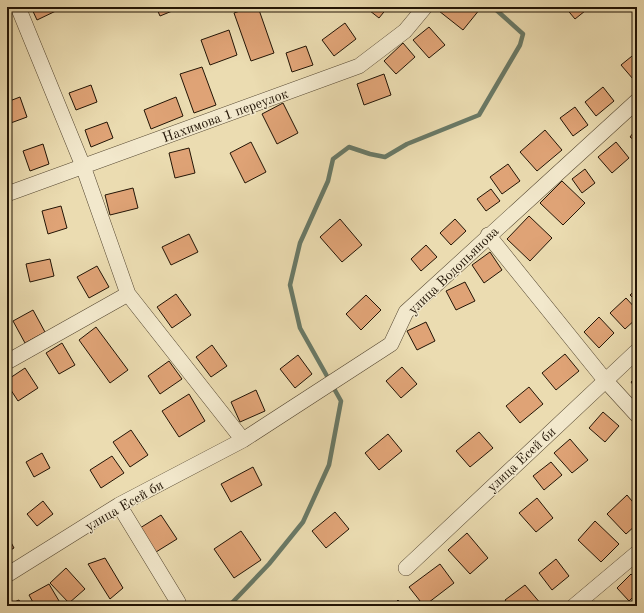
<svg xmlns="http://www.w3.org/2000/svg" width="644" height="613" viewBox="0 0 644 613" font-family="'Old Standard TT',serif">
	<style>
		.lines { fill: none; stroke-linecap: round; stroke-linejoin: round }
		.stream { stroke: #697966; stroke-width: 4.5 }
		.building { fill: #dfa376; stroke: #221405 }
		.service-casing { stroke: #544630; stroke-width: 8 }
		.minor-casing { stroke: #544630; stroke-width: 16 }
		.service { stroke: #f2e8cc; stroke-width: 7 }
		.minor { stroke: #f2e8cc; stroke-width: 15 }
		.labels { text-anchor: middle; stroke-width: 3; stroke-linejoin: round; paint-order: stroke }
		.street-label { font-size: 14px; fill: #221405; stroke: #f2e8cc }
	</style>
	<rect width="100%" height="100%" fill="#ebdcb1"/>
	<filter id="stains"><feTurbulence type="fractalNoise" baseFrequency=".005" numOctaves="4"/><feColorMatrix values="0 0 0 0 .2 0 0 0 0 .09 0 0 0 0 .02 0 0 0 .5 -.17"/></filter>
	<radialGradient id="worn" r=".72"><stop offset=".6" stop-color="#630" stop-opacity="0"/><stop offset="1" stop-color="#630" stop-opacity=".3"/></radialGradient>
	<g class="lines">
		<path class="stream" d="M229,606l40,-42 34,-42 26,-57 12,-64 -41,-73 -10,-43 10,-42 28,-62 5,-22 16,-12 21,7 15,3 22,-13 72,-29 41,-70 3,-11 -30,-27"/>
	</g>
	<path class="building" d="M31,7h27l2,2 -23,11z
		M71,7h11l-9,4z
		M156,7h20l1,2 -17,7z
		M252,7h6l16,46 -23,8 -17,-48z
		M365,7h23l-9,11z
		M443,7h34l3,2 -17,21 -24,-19z
		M565,7h25l-15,12z
		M345,23l11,16 -22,17 -12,-16z
		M429,27l16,18 -16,13 -16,-18z
		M229,30l8,25 -27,10 -9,-25z
		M403,43l12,14 -19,17 -12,-13z
		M306,46l7,19 -21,7 -6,-19z
		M637,52v24l-4,3 -12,-14z
		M202,67l14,38 -22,8 -14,-39z
		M384,74l7,21 -27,10 -7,-21z
		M91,85l6,17 -21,8 -7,-17z
		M603,87l11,14 -18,15 -11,-14z
		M20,97l7,20 -19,7 -1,-22z
		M176,97l7,19 -32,13 -7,-19z
		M283,103l15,30 -21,11 -15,-30z
		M575,107l13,18 -15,11 -13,-18z
		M107,122l6,16 -22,9 -6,-17z
		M637,128v14l-7,-5z
		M545,130l17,20 -25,21 -17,-19z
		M251,142l15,30 -21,11 -15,-30z
		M616,142l13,16 -17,15 -14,-16z
		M43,144l6,20 -19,7 -7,-20z
		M189,148l6,25 -20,5 -6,-25z
		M508,164l12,17 -18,13 -12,-17z
		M585,169l10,14 -13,10 -10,-14z
		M562,181l23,22 -22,22 -23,-22z
		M133,188l5,20 -28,7 -5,-20z
		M491,189l9,12 -14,10 -9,-12z
		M61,206l6,22 -19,6 -6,-23z
		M529,216l23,22 -22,23 -23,-22z
		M340,219l22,26 -20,17 -22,-25z
		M455,219l11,12 -15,14 -11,-12z
		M189,234l9,18 -27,13 -9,-18z
		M426,245l11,12 -16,14 -10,-12z
		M490,252l12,18 -18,13 -12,-18z
		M50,259l4,17 -24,6 -4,-18z
		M97,266l12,21 -20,11 -12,-21z
		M465,282l10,19 -19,9 -10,-19z
		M637,289v13l-7,-7z
		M176,294l15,21 -19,13 -15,-21z
		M366,295l15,15 -20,20 -15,-16z
		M626,298l11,12v8l-12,11 -15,-16z
		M33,310l12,22 -20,11 -12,-22z
		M599,317l15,16 -15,15 -15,-16z
		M426,322l9,19 -18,9 -10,-19z
		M96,327l32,43 -18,13 -31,-43z
		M62,343l13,22 -16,9 -13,-21z
		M212,345l15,21 -16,11 -15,-20z
		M565,354l14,17 -23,19 -14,-17z
		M298,355l14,19 -17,14 -15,-19z
		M169,361l13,18 -22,15 -12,-18z
		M402,367l15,17 -16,14 -15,-17z
		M25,368l13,20 -20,13 -11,-17v-4z
		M637,377v13l-6,-8z
		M529,387l14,17 -23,19 -14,-17z
		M256,390l9,21 -25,11 -9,-20z
		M189,394l16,27 -26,16 -17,-26z
		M603,412l16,14 -14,16 -16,-14z
		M131,430l17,25 -18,12 -17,-25z
		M479,432l14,16 -23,19 -14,-16z
		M388,434l14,17 -23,19 -14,-17z
		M570,439l18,21 -16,13 -18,-20z
		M42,453l8,15 -16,9 -8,-15z
		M112,456l12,17 -23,15 -11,-18z
		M551,462l11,13 -18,15 -11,-14z
		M253,467l9,18 -31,17 -10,-18z
		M627,495l10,12v17l-11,10 -19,-20z
		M537,498l16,20 -17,14 -17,-19z
		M43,501l10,13 -16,12 -10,-12z
		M335,512l14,17 -23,19 -14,-17z
		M161,515l16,24 -21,13 -16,-24z
		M595,521l24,23 -18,18 -23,-22z
		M241,531l20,29 -27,18 -20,-29z
		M467,533l21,25 -18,16 -22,-24z
		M7,535l7,13 -7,4z
		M105,558l18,30 -13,11 -22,-35z
		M556,559l13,17 -17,14 -13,-17z
		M440,564l14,19 -30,23 -15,-19z
		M66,568l19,21 -16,14 -19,-20z
		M631,574l6,6v13l-8,8 -12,-13z
		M49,584l13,22h-27l-6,-11z
		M525,585l16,19 -3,2h-29l-4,-6z
		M19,600l3,6h-15v-1z
		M398,600l5,6h-11z
		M595,601l4,5h-10z"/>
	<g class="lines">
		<g class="service-casing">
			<path id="service" d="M635,7l2,2"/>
		</g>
		<g class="minor-casing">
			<path id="minor" d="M18,7l65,159 45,128 115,146
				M7,194l352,-128 46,-35 20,-24
				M488,235l117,145 32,35
				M7,362l121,-68
				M119,505l59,97 -1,4
				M406,568l231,-217
				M7,575l112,-70 124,-65 148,-96 15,-32 231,-211
				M574,606l63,-53"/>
		</g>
		<use href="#service" class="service"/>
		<use href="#minor" class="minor"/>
	</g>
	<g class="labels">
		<g class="street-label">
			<text transform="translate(225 115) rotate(-20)" y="5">Нахимова 1 переулок</text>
			<text transform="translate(453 270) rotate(-44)" y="5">улица Водопьянова</text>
			<text transform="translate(521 459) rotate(-43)" y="5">улица Есей би</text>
			<text transform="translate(124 505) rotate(-30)" y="5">улица Есей би</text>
		</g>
	</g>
	<rect width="644" height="613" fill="none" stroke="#ebdcb1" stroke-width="24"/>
	<rect x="8" y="8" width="628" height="597" fill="none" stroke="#221405" stroke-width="2"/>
	<rect x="12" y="12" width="620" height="589" fill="none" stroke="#221405"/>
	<rect width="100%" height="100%" filter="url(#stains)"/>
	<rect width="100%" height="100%" fill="url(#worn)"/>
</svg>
